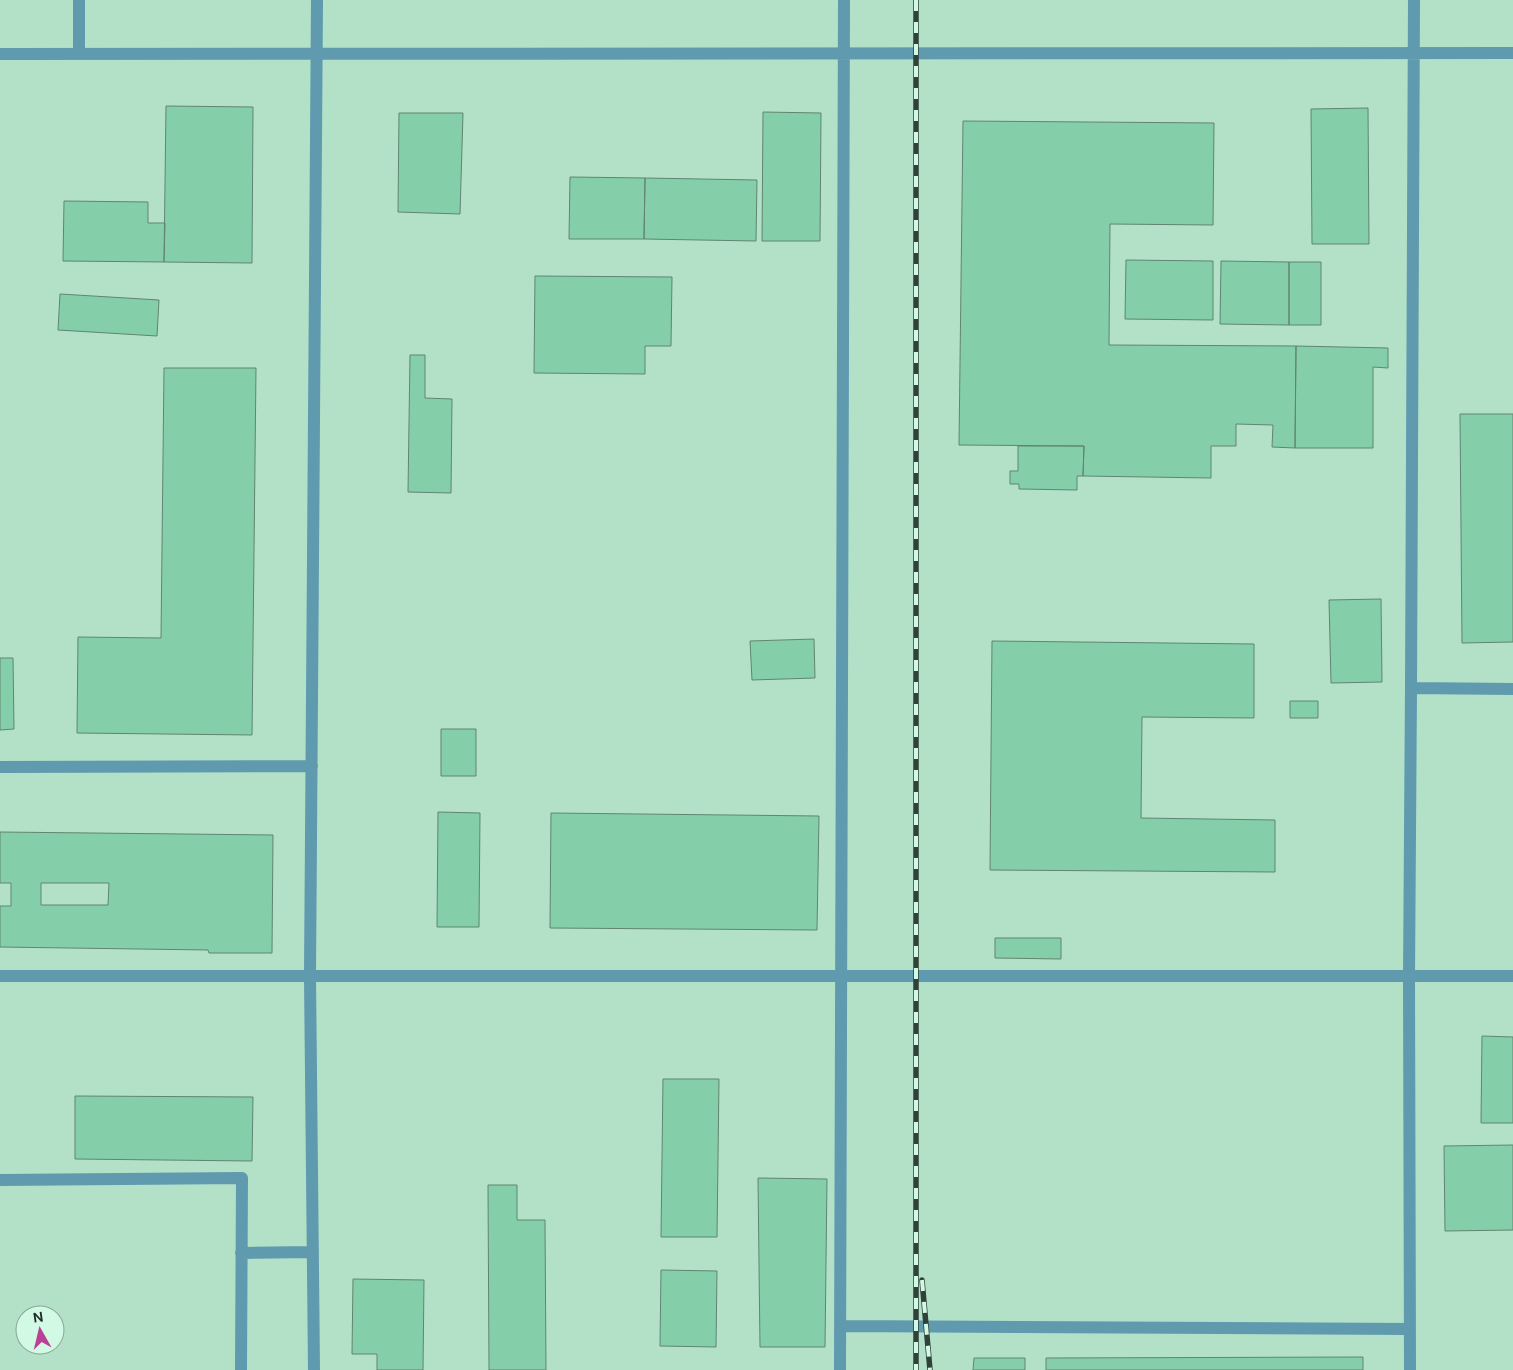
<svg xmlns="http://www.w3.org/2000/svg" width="1513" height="1370" viewBox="0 0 1513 1370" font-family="'DM Sans',sans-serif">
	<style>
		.built { fill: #b2e1c8; fill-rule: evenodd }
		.building { fill: #84cfaa; stroke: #608572; fill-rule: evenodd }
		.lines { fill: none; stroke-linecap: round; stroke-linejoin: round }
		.service { stroke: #5f9aae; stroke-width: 12 }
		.rail-casing { stroke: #2f4138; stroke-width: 5.5 }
		.rail { stroke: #d1f9e3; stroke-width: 4; stroke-dasharray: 11; stroke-linecap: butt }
	</style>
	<rect width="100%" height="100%" fill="#c4ecd6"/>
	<path class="built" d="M0,0h1513v1370h-1513zM25,1315h30v30h-30z"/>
	<path class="building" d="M166,106l87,1 -1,156 -88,-1z
		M1368,108l1,136h-57l-1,-135z
		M763,112l58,1 -1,128h-58z
		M399,113h64l-3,101 -62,-2z
		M963,121l251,2 -1,102 -103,-1 -1,121 187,1 -1,102 -23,-1 1,-22 -37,-1v22h-25v32l-128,-2 1,-30 -125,-1z
		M570,177l75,1 -1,61h-75z
		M645,178l112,2 -1,61 -112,-2z
		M64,201l84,1v21h17l-1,39 -101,-1z
		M1126,260l87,1v59l-88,-1z
		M1221,261l68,1v63l-69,-1z
		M1289,262h32v63h-32z
		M535,276l137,1 -1,69h-26v28l-111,-1z
		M60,294l99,6 -2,36 -99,-6z
		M1296,346l92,2v20l-15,-1v81h-78z
		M410,355h15v43l27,1 -1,94 -43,-1z
		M164,368h92l-4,367 -175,-2 1,-96 83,1z
		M1460,414h53v228l-51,1z
		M1018,446h66l-1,30h-6v14l-58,-1v-5h-9v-13h8z
		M1381,599l1,83 -51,1 -2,-83z
		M814,639l1,39 -63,2 -2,-39z
		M992,641l262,3v74l-112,-1 -1,101 134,2v52l-285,-2z
		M0,658h13l1,71 -14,1z
		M1290,701h28v17h-28z
		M441,729h35v47h-35z
		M438,812l42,1 -1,114h-42z
		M551,813l268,3 -2,114 -267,-2z
		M0,832l273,3 -1,118h-63l-1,-3 -208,-3v-41h11v-23h-11zM41,883h68l-1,22h-67z
		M995,938h66v21l-66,-1z
		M1482,1036l31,1v86h-32z
		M663,1079h56l-2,158h-56z
		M75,1096l178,1 -1,64 -177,-2z
		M1513,1145v85l-68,1 -1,-85z
		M758,1178l69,1 -2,168h-65z
		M488,1185h29v35h28l1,150h-57z
		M661,1270l56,1 -1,76 -56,-1z
		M353,1279l71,1 -1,90h-46v-16h-25z
		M1363,1357v13h-317v-12z
		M974,1358h51v12h-52z"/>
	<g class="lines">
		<path class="service" d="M0,54l1513,-1
			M79,54v-54
			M1411,688l3,-688
			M0,767l312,-1
			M0,976h1513
			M0,1180l242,-2 -1,192
			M241,1253l72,-1
			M840,1326l570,3
			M314,1370l-4,-394 7,-976
			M840,1370l4,-1370
			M1410,1370l-1,-394 2,-288 102,1"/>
		<g class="rail-casing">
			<path id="rail" d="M916,0v1370
				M922,1280l8,90"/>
		</g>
		<use href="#rail" class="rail"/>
	</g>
	<g transform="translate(40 1330) rotate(352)"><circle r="24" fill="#d1f9e3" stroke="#89a897"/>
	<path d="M0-4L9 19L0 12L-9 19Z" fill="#b94094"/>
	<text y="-8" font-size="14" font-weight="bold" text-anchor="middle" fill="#1e2e26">N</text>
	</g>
</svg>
